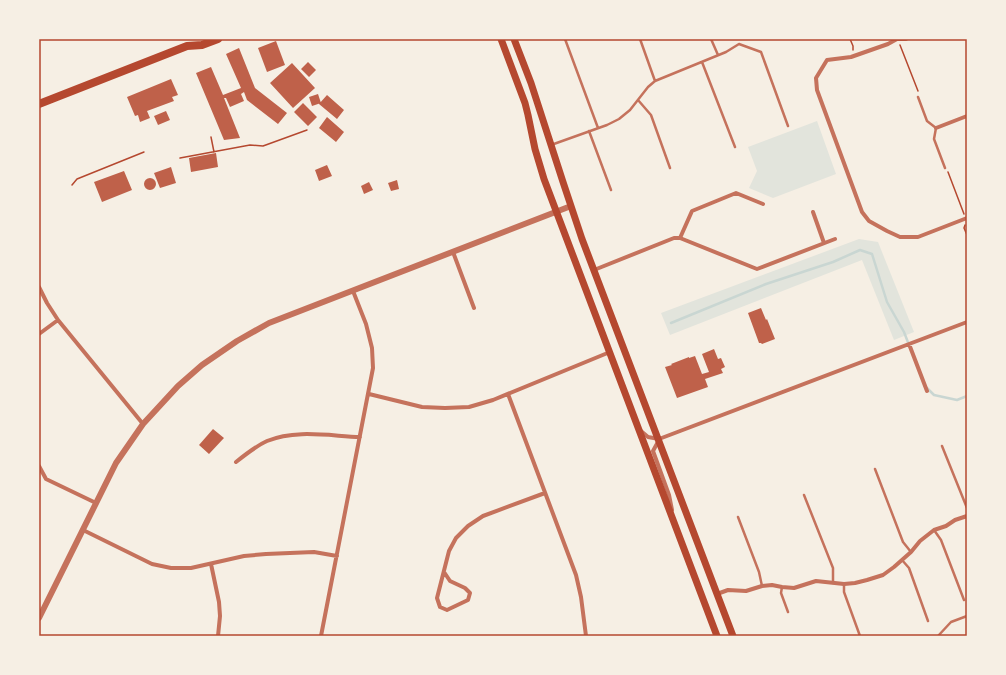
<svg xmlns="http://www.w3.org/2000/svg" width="1006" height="675" viewBox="0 0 1006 675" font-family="'Sofia Sans Condensed',sans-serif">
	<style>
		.green { fill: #e2e4dc }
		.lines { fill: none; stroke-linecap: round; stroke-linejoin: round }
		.stream { stroke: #c9d6d2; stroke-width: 2.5 }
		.building { fill: #bf614a }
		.path { stroke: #b5482f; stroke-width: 1.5 }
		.service { stroke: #c5725c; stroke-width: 2.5 }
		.minor { stroke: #c5725c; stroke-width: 4 }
		.tertiary { stroke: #c5725c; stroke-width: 6 }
		.secondary { stroke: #b5482f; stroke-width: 7 }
		.primary { stroke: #b5482f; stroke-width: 8 }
		.neatline { fill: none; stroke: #b5482f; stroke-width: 1.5 }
	</style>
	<rect width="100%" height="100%" fill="#f6efe4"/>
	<path class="green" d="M817,121l19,53 -63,24 -24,-10 8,-17 -9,-24z
		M859,239l19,3 36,90 -20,8 -32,-80 -192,75 -9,-22z"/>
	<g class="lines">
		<path class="stream" d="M671,323l95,-39 67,-22 27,-12 12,4 15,48 17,30 5,13
			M927,388l7,7 23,5 10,-4"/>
	</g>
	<path class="building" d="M276,41l9,24 -18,7 -9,-24z
		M239,48l16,40 32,25 -9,11 -31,-24 -3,-8 -3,2 3,7 -14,6 -4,-9h-2l16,40 -16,2 -28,-67 15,-6 12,28 18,-7 -15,-34z
		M308,62l8,8 -7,7 -8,-8z
		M292,63l23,25 -22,20 -23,-25z
		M171,79l7,16 -6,2 2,4 -27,10 3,7 -10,4 -2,-7 -3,1 -8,-19z
		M318,94l3,9 -9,3 -3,-9z
		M327,95l17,15 -7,9 -18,-15z
		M303,103l14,14 -9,9 -14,-14z
		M166,111l4,9 -12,5 -4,-9z
		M327,117l17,15 -8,10 -17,-14z
		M216,153l2,14 -27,5 -2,-14z
		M327,165l5,11 -13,5 -4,-11z
		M171,167l5,16 -16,5 -6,-15z
		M124,171l8,19 -30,12 -8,-20z
		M144 184a6 6 0 1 1 12 0a6 6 0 1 1-12 0Z
		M397,180l2,9 -8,2 -3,-8z
		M369,182l4,8 -9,4 -3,-8z
		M761,308l5,12 1,-1 8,20 -13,5 -1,-1h-2l-11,-30z
		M714,349l4,10 3,-1 4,9 -4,2 2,4 -18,6 3,8 -31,11 -12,-31 7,-2 -1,-1 18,-7v1l6,-2 7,18 7,-2 -7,-18z
		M213,429l11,9 -15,16 -10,-9z"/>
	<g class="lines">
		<path class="path" d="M850,39l3,7v4
			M900,45l18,46
			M211,137l3,15
			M180,158l70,-13 13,1 44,-16
			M948,172l16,42
			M72,185l5,-6 67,-27
			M965,225l-1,3 3,7"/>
		<path class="service" d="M565,39l33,89
			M640,39l15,42
			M711,39l7,16
			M702,62l33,85
			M918,97l9,24 9,7 -2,11 11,29
			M638,100l13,15 19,53
			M589,131l22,59
			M551,145l56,-20 12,-6 11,-9 18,-23 7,-6 71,-29 13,-8 22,8 27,74
			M942,446l25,62
			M875,469l28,73 8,10
			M804,495l29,73v15
			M738,517l21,55 3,14
			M934,530l7,10 23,60
			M902,560l7,8 19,53
			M844,584v8l16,44
			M782,587l-1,6 7,19
			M938,636l13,-14 16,-6"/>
		<path class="minor" d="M906,39h-9l-9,5 -37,13 -24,3 -11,18 1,12 45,122 7,9 18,10 13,6h18l49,-19
			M936,128l31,-12
			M813,212l11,31
			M680,238l12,-27 44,-18 27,11
			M453,252l21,56
			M594,270l80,-32h6l77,31 78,-30
			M39,287l8,16 11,17 85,104
			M39,334l19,-14
			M909,344l18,47
			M369,394l53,13 23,1 24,-1 24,-7 117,-48
			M508,394l68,181 5,22 5,39
			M641,431l7,6 11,2 308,-117
			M659,440l-6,11 16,44 3,15
			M236,462c10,-8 20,-16 31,-21 29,-12 63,-5 93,-4
			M39,466l7,13 50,24
			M83,530l69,34 19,4h20l53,-12 22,-2 48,-2 23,4
			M211,564l8,38 1,14 -2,20
			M444,572l6,9 15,7 5,5 -2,7 -21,10 -7,-3 -3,-9 12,-47 7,-13 12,-12 15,-10 62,-23
			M717,594l11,-4 18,1 16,-5 10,-1 10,2 12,1 22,-7 28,3 11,-1 12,-3 16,-5 11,-8 17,-15 9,-11 14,-11 12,-4 9,-6 12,-4
			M321,636l52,-268 -1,-20 -6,-24 -13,-33"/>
		<path class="tertiary" d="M39,618l77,-155 27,-39 35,-38 24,-21 35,-24 32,-18 302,-117"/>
		<path class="secondary" d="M501,39l24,64 3,12 7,34 9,30 173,457
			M514,39l17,44 32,99 19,57 151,397"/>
		<path class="primary" d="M39,104l148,-58 15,-1 16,-6"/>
	</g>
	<rect width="1006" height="675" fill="none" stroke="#f6efe4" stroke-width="80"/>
	<rect x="40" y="40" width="926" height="595" class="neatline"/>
</svg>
